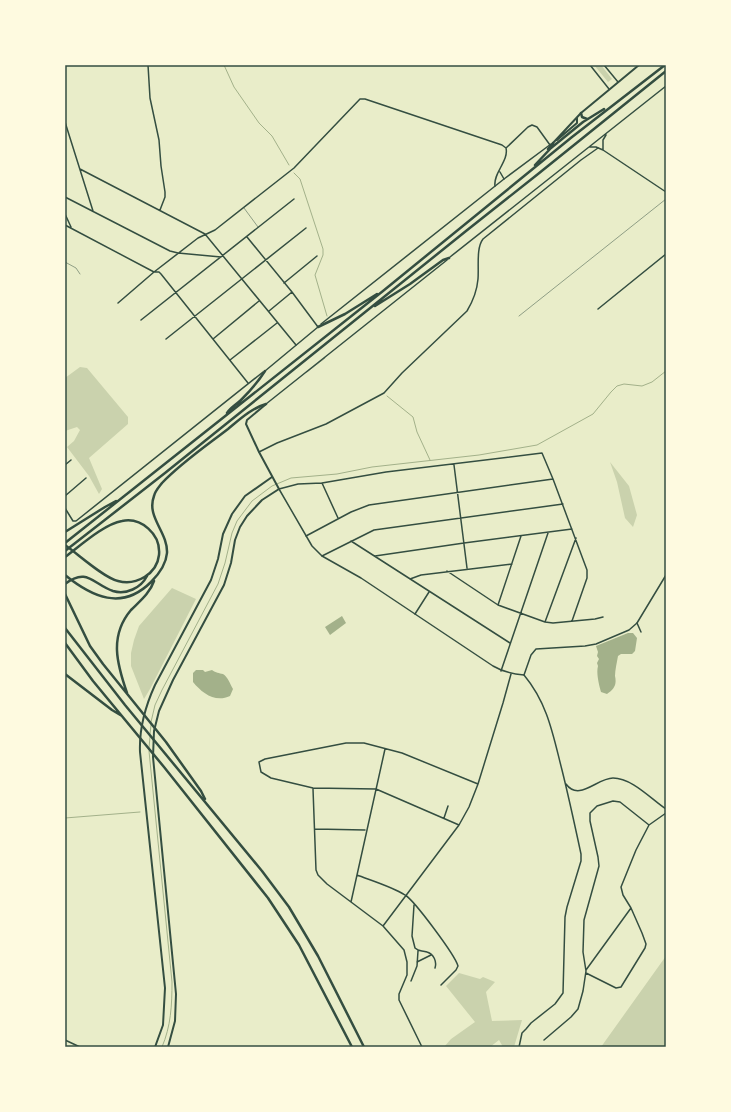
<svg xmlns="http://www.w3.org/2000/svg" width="731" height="1112" viewBox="0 0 731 1112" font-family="'IBM Plex Sans',sans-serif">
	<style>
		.green { fill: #cad2ad }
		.water { fill: #a3b18a }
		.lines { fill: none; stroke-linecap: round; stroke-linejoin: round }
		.stream { stroke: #a3b18a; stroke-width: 1 }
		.service { stroke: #344e41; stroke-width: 0.5 }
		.minor { stroke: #344e41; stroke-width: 1.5 }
		.tertiary { stroke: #344e41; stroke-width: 1.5 }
		.secondary { stroke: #344e41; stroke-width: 2 }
		.primary { stroke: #344e41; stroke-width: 2 }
		.motorway { stroke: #344e41; stroke-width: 2.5 }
		.neatline { fill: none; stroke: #344e41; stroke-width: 1.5 }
	</style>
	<rect width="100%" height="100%" fill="#e9edc9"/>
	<path class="green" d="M594,65h7l11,14 -4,3z
		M80,367l7,1 41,49v7l-39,34 13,31 -3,5 -10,-18 -22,-29 7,-6 6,-11 -3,-3 -12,4v-53z
		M610,462l19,24 8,29 -4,12 -8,-9 -8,-36z
		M172,588l24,11 -46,90 -6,10 -13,-33v-13l3,-13 5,-14z
		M666,956v91h-65z
		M459,973l21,6 3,-2 12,5 -9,10 6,29 30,-1 -8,27h-11l-4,-7 -9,7h-46l7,-8 24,-17 -29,-36z"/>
	<path class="water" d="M342,616l4,7 -16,12 -5,-8z
		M628,633h5l4,5 -2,13 -3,3h-11l-3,2c-1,6 -3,14 -3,20 2,9 -1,13 -8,18l-6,-2c-2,-7 -5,-19 -3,-26l-1,-3 2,-4 -2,-3 1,-4 -2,-6z
		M196,670h7l2,2 7,-2c4,3 7,3 11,4 5,3 7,10 10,15l-3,7c-15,7 -28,-3 -37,-14v-9z"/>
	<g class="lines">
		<path class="stream" d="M224,65l10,22 25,36 13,13 17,29
			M294,173l6,6 23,70v6l-8,20 12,41
			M387,396l26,21 4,15 13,28
			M151,722l4,-17 7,-15 56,-106 7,-21 7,-30 5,-12 15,-20 20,-15 19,-8 46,-4 35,-7 107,-12 58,-10 56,-31 18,-22 6,-6 7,-2 18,2 10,-4 14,-11
			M150,734l1,-9
			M149,748l1,-11
			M149,751l23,231c0,23 -1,44 -10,65
			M65,818l75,-6"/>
		<path class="service" d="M244,208l14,19
			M65,262l11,6 4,6
			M519,316l147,-117
			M307,372l18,-14"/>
		<path class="minor" d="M148,65l2,33 9,42 2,26 4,26v5l-5,13
			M65,122l28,89
			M506,148l22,-21 4,-2 5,2 13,18
			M80,169l125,65 91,111
			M500,172l4,7
			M495,186c-2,-13 14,-25 11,-38
			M65,197l105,54 8,2 43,4
			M65,214l6,13
			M65,225l89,47h5l2,2 87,109
			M247,237l45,55 26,35
			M284,283l33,-27
			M118,303l36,-31 44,-34 17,-8 79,-62 66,-69h5l137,46 4,3
			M598,309l68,-55
			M269,311l23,-19
			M141,320l153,-121
			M166,339l140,-111
			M213,339l46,-38
			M230,360l47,-37
			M259,452l18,-9 49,-19 58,-31 18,-20 65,-62c6,-10 10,-20 11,-32 1,-12 -2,-31 5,-40l98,-79 17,-12
			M65,465l6,-5
			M454,465l13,103
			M322,483l16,35
			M279,489l19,-5 24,-1 64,-11 156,-19 11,26 34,91v8l-15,43
			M65,496l21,-18
			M65,508l8,13h3l187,-149
			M306,536l45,-24 18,-7 184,-26
			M351,541l159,102
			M322,556l52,-26 189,-26
			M375,556l89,-13 108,-14
			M447,571l51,34 47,17 8,1 42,-4 8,-2
			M410,579l11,-4 91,-11
			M498,605l23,-69
			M415,614l14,-22
			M545,622l31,-84
			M637,623l4,9
			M501,671l47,-138
			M566,784c13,18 31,-6 47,-6 19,0 38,21 53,31
			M313,789l3,81 2,5 9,9 56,42 21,24 3,12v13l-8,19v6l23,47
			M444,818l4,-12
			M459,825l-83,-36 -63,-1 -42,-10 -10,-6 -2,-10 6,-3 81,-16h18l38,10 76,31
			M315,829l50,1
			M357,875c13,5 36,12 48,20 9,5 50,60 53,71l-2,4 -15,15
			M351,902l34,-153
			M414,905l-2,31 3,12c4,4 7,2 12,4 7,2 10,10 8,16
			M383,926l76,-101 10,-18 9,-23 25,-81 8,-29
			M417,962l14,-7
			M586,970l45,-62
			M586,973l30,15 5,-1 24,-39 1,-4 -4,-11 -11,-25 -8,-13 -2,-8 15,-37 13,-25 17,-12
			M411,981l6,-15 1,-15
			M65,1040l15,7
			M544,1040l27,-23 7,-8 5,-18 3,-20 -3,-19 1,-32 15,-54 -1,-9 -8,-36v-8l7,-7 16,-5 7,1 29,23
			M519,1047l3,-14 4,-4 5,-6 24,-19 8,-11 2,-76 2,-10 14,-46v-7c-6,-28 -12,-56 -19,-84 -9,-35 -14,-66 -38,-95"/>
		<path class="tertiary" d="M590,65l19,24
			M604,65l14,17
			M589,147h7l7,3 63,42
			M603,150v-10l3,-5
			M450,257l216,-171
			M321,324l183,-145 47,-35
			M265,371l53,-44
			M266,404l181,-144
			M279,489l33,57 10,10 39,22 132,88c10,6 20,8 31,9l7,-20 5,-6 49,-3 11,-2 33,-14 8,-7 29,-48"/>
		<path class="secondary" d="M557,140l20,-17v-5
			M553,143l28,-30 58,-48"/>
		<path class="primary" d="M155,1047l8,-22 2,-37 -25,-236c-1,-24 5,-45 15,-67l56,-105 7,-21 5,-25 9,-20 13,-18 27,-19
			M168,1047l7,-26 1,-27 -23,-237 1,-26 5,-20 14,-31 51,-95 7,-22 4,-23 5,-13 7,-11 15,-16 17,-11 -20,-37 -13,-28 1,-4 18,-15"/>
		<path class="motorway" d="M581,113l1,4 5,2
			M548,149l5,-6
			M535,165l16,-17 32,-26 21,-13
			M375,306l35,-22 33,-24 6,-2
			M318,327l27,-13 32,-20
			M227,413c4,-6 9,-8 14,-13 9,-9 17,-18 24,-29
			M65,532l40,-25 11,-6
			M65,543l318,-252 189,-154 93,-72
			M65,545c13,9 39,33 53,36 18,5 39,-7 41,-26 2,-21 -18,-38 -37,-34 -18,3 -42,25 -57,36
			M65,551l100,-78 301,-242 72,-57 128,-103
			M65,575c27,22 57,36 86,7 8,-8 15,-17 16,-29 1,-21 -21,-36 -13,-57 1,-5 5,-9 8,-13 19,-20 44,-37 66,-54 11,-9 24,-21 38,-25
			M65,584c22,-17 28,0 48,7 13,4 28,-3 34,-15
			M65,594l25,52 13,18 63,78 35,49 4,8
			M65,628l60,77 137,166 27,36 29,49 46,91
			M65,643l28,38 71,86 104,131 31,47 53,102
			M65,674l47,36 10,6
			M127,693c-10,-29 -18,-57 4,-83 9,-9 19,-17 23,-29"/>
	</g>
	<rect width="731" height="1112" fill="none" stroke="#fefae0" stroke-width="132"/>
	<rect x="66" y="66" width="599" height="980" class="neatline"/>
</svg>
